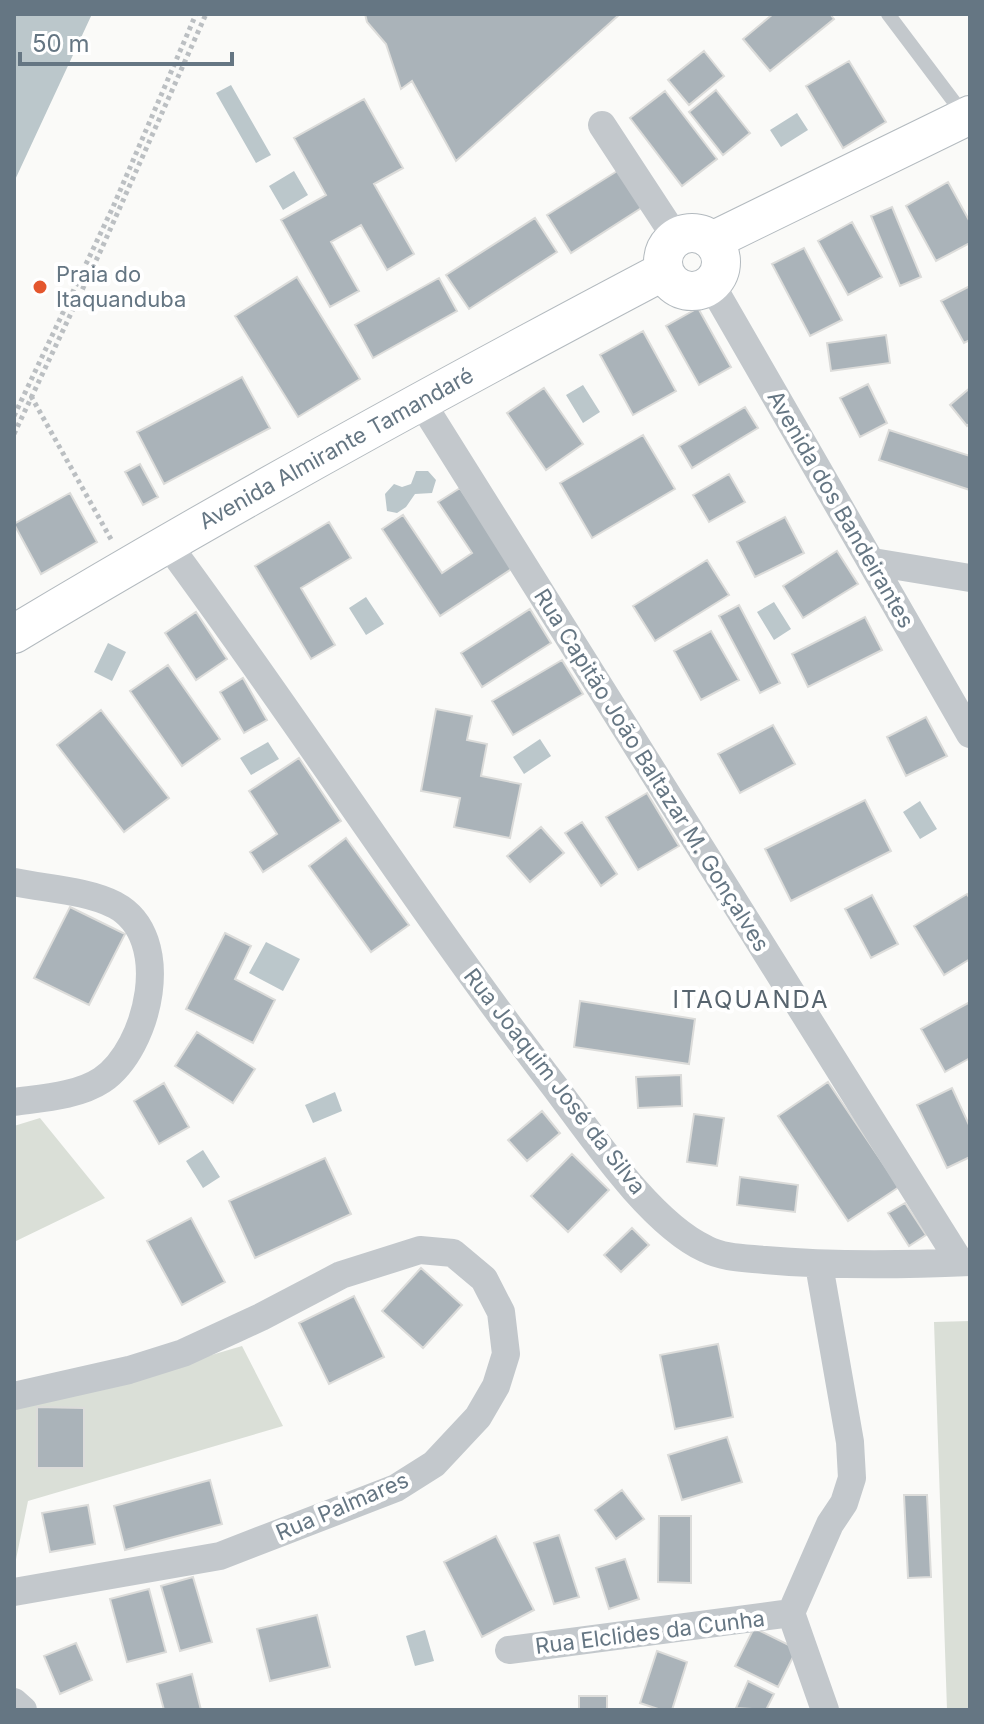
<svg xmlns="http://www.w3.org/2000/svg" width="984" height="1724" viewBox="0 0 984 1724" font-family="Inter,sans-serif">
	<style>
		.green { fill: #dadfd7 }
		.water { fill: #bbc7cb }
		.building { fill: #aab3b9; stroke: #dcdcda; stroke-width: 2 }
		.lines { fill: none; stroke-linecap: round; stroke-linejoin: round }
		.secondary-casing { stroke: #b3babf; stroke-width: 40 }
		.path { stroke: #bbbfc2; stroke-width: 5; stroke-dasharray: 4 4; stroke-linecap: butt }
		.service { stroke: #c3c8cc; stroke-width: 14 }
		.minor { stroke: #c3c8cc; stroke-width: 28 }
		.secondary { stroke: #fff; stroke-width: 38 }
		.poi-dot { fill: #e4572e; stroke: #fff; stroke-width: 3 }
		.labels { text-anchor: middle; stroke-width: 8; stroke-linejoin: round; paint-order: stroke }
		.poi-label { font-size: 22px; fill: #657683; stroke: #fff; text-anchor: start }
		.street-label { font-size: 22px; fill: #657683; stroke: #fff }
		.neighbourhood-label { font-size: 24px; letter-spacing: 2px; fill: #57646e; stroke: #fff }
	</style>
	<rect width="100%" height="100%" fill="#fafaf8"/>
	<path class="green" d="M40,1118l65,80 -91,44v-116z
		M970,1321v389h-23l-13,-388z
		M242,1346l41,80 -255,75 -14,68v-163l69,-13z"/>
	<path class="water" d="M14,14h78l-78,168z
		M231,85l40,70 -15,8 -40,-70z
		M797,113l11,17 -27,17 -11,-17z
		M294,171l14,24 -25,15 -14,-24z
		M583,385l17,27 -17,11 -17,-28z
		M416,471h12l8,9 -4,13 -17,1 -9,13 -9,6 -10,-2 -2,-17 9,-10 8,3 9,-3z
		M366,597l18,27 -18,11 -17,-27z
		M774,602l17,27 -17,11 -17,-28z
		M108,643l18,9 -14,29 -18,-9z
		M540,739l11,17 -27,18 -11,-17z
		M268,742l11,17 -28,16 -11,-17z
		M920,801l17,28 -17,10 -17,-27z
		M266,942l34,17 -17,32 -34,-18z
		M335,1092l7,19 -29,12 -8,-18z
		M203,1150l17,27 -17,11 -17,-27z
		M425,1630l9,31 -19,5 -9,-30z"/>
	<path class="building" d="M365,14h255l-164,147 -44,-80 -11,8 -15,-45 -19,-22z
		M773,14h57l4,5 -64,52 -27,-32z
		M704,51l20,25 -35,29 -21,-25z
		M849,61l37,61 -43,26 -37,-62z
		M716,90l34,43 -27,22 -34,-43z
		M665,91l52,68 -35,27 -52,-68z
		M364,99l39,69 -29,16 40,70 -27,16 -26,-45 -30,17 28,49 -29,16 -49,-87 45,-25 -32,-57z
		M622,168l24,37 -75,48 -24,-38z
		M948,182l22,40v21l-34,18 -30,-55z
		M892,207l29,70 -21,9 -29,-70z
		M535,218l22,34 -88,57 -23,-34z
		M852,222l30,55 -34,18 -30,-54z
		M804,248l38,72 -32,16 -38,-72z
		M297,277l63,102 -62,38 -63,-101z
		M439,278l18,33 -84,47 -18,-33z
		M970,286v54l-6,3 -23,-42z
		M698,308l33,59 -32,18 -33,-59z
		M643,331l33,60 -43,24 -33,-60z
		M886,335l4,28 -59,8 -4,-28z
		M242,377l28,51 -106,56 -27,-52z
		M868,384l19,39 -27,14 -20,-39z
		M544,388l39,56 -37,26 -39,-57z
		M970,388v35l-3,3 -17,-21z
		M745,407l13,21 -66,40 -13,-22z
		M889,430l81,26v34l-91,-30z
		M643,435l32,54 -83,49 -32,-55z
		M140,464l18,33 -15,8 -18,-33z
		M729,474l16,28 -36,20 -16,-27z
		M460,488l53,80 -73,48 -58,-87 21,-14 39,58 30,-20 -34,-51z
		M70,493l27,49 -56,32 -27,-50z
		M785,517l19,36 -49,24 -18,-35z
		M329,522l22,36 -50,30 34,57 -24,14 -56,-93z
		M837,551l21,33 -55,34 -20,-32z
		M707,560l22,35 -74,46 -22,-35z
		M739,605l41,78 -20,10 -41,-77z
		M530,609l21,34 -69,44 -21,-34z
		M196,612l31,47 -31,21 -31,-47z
		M865,617l17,33 -74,37 -16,-33z
		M711,631l28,49 -38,20 -27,-49z
		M562,660l21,34 -70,41 -21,-34z
		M168,665l52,74 -38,27 -52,-75z
		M243,678l24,42 -23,13 -24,-41z
		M436,709l36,7 -5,24 20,4 -6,32 40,8 -11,54 -56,-11 6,-29 -39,-7z
		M101,710l68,88 -45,34 -67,-87z
		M926,717l21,39 -41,20 -19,-39z
		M773,725l22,39 -55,29 -22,-39z
		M299,758l42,63 -78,51 -13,-20 27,-18 -28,-43z
		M647,793l32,53 -41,24 -32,-53z
		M865,800l26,51 -100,50 -26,-52z
		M582,822l35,52 -16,12 -36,-53z
		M541,827l23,26 -34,29 -23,-26z
		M346,838l63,87 -38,27 -62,-86z
		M967,894l3,5v60l-26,16 -30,-49z
		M872,895l26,49 -27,14 -26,-49z
		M70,907l55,27 -36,71 -55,-27z
		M225,933l26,13 -16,33 40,21 -22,43 -67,-34z
		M580,1001l115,18 -6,45 -115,-17z
		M970,1002v56l-25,14 -24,-43z
		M197,1032l58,37 -22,34 -58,-37z
		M681,1075l1,31 -44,2 -2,-31z
		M828,1082l71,105 -51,34 -70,-105z
		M164,1083l25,44 -30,17 -25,-43z
		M952,1088l18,39v30l-23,11 -30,-63z
		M542,1111l18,22 -33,28 -19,-21z
		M694,1114l30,4 -7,48 -30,-4z
		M572,1154l37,36 -41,42 -37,-36z
		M325,1158l26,56 -96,44 -26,-57z
		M740,1177l58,8 -3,27 -58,-7z
		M905,1203l21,32 -17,11 -21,-33z
		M191,1218l34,64 -43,23 -35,-64z
		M632,1228l17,17 -28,27 -17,-17z
		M421,1268l41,37 -39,43 -41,-37z
		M354,1296l30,61 -55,27 -30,-61z
		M718,1344l15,73 -58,12 -15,-74z
		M37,1407l47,1v60h-47z
		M727,1437l15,45 -60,18 -14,-45z
		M210,1480l12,44 -97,26 -11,-44z
		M622,1490l22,29 -28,20 -21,-29z
		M904,1495h23l4,82 -23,1z
		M88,1505l7,39 -45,8 -8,-39z
		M659,1516h32v67l-33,-1z
		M559,1535l20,62 -25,7 -20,-61z
		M496,1536l38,74 -52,27 -38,-75z
		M625,1559l14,40 -30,10 -13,-41z
		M193,1577l19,65 -32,9 -19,-65z
		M149,1589l17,63 -39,10 -17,-63z
		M317,1615l13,52 -60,14 -13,-52z
		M754,1628l43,21 -19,38 -43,-21z
		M76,1643l16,37 -32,14 -16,-38z
		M657,1651l30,11 -15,48h-11l-21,-7z
		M192,1674l9,36h-37l-7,-26z
		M748,1681l26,13 -8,16 -30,-2z
		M579,1696h28v14h-28z"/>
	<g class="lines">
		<g class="secondary-casing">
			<path id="secondary" d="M663 262a29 29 0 1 1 58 0a29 29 0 1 1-58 0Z
				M712,241l258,-126
				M14,634c213,-128 430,-247 650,-363"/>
		</g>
		<path class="path" d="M31,396l81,145
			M14,416l99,-209 83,-193
			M14,434l87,-184 105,-236"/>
		<path class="service" d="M888,14l76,101"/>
		<path class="minor" d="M602,125l74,113
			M711,284l259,450
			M420,400l540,862
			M166,542c133,179 253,368 389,545 37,49 96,137 151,162 17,9 40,9 59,11 68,6 137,5 205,2
			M873,562l97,16
			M14,882c32,7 71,8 101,23 60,32 34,143 -13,175 -24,16 -60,18 -88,22
			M819,1265l31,177 2,36 -8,25 -14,21 -39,89 34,97
			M14,1396l115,-26 54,-17 78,-36 80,-42 79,-25 33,3 31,26 17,33 5,42 -10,32 -18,31 -44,47 -38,24 -176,68 -206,36
			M509,1650l282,-37
			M14,1702l9,8"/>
		<use href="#secondary" class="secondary"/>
	</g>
	<circle class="poi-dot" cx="40" cy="287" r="8"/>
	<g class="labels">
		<g class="poi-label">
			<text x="56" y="282">Praia do<tspan x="56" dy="25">Itaquanduba</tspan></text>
		</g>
		<g class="street-label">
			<text transform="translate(336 448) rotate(-29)" y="8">Avenida Almirante Tamandaré</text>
			<text transform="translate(841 509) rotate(60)" y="8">Avenida dos Bandeirantes</text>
			<text transform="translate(652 770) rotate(58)" y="8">Rua Capitão João Baltazar M. Gonçalves</text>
			<text transform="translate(555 1081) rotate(52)" y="8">Rua Joaquim José da Silva</text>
			<text transform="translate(342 1506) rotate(-23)" y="8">Rua Palmares</text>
			<text transform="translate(650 1632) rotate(-7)" y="8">Rua Elclides da Cunha</text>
		</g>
		<g class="neighbourhood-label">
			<text x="751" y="1008">ITAQUANDA</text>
		</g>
	</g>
	<rect width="984" height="1724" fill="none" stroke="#657683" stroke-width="32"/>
	<path d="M20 52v12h212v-12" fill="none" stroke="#657683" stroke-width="4"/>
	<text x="32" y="52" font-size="24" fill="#657683" stroke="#ffffff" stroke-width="6" paint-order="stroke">50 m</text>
</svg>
